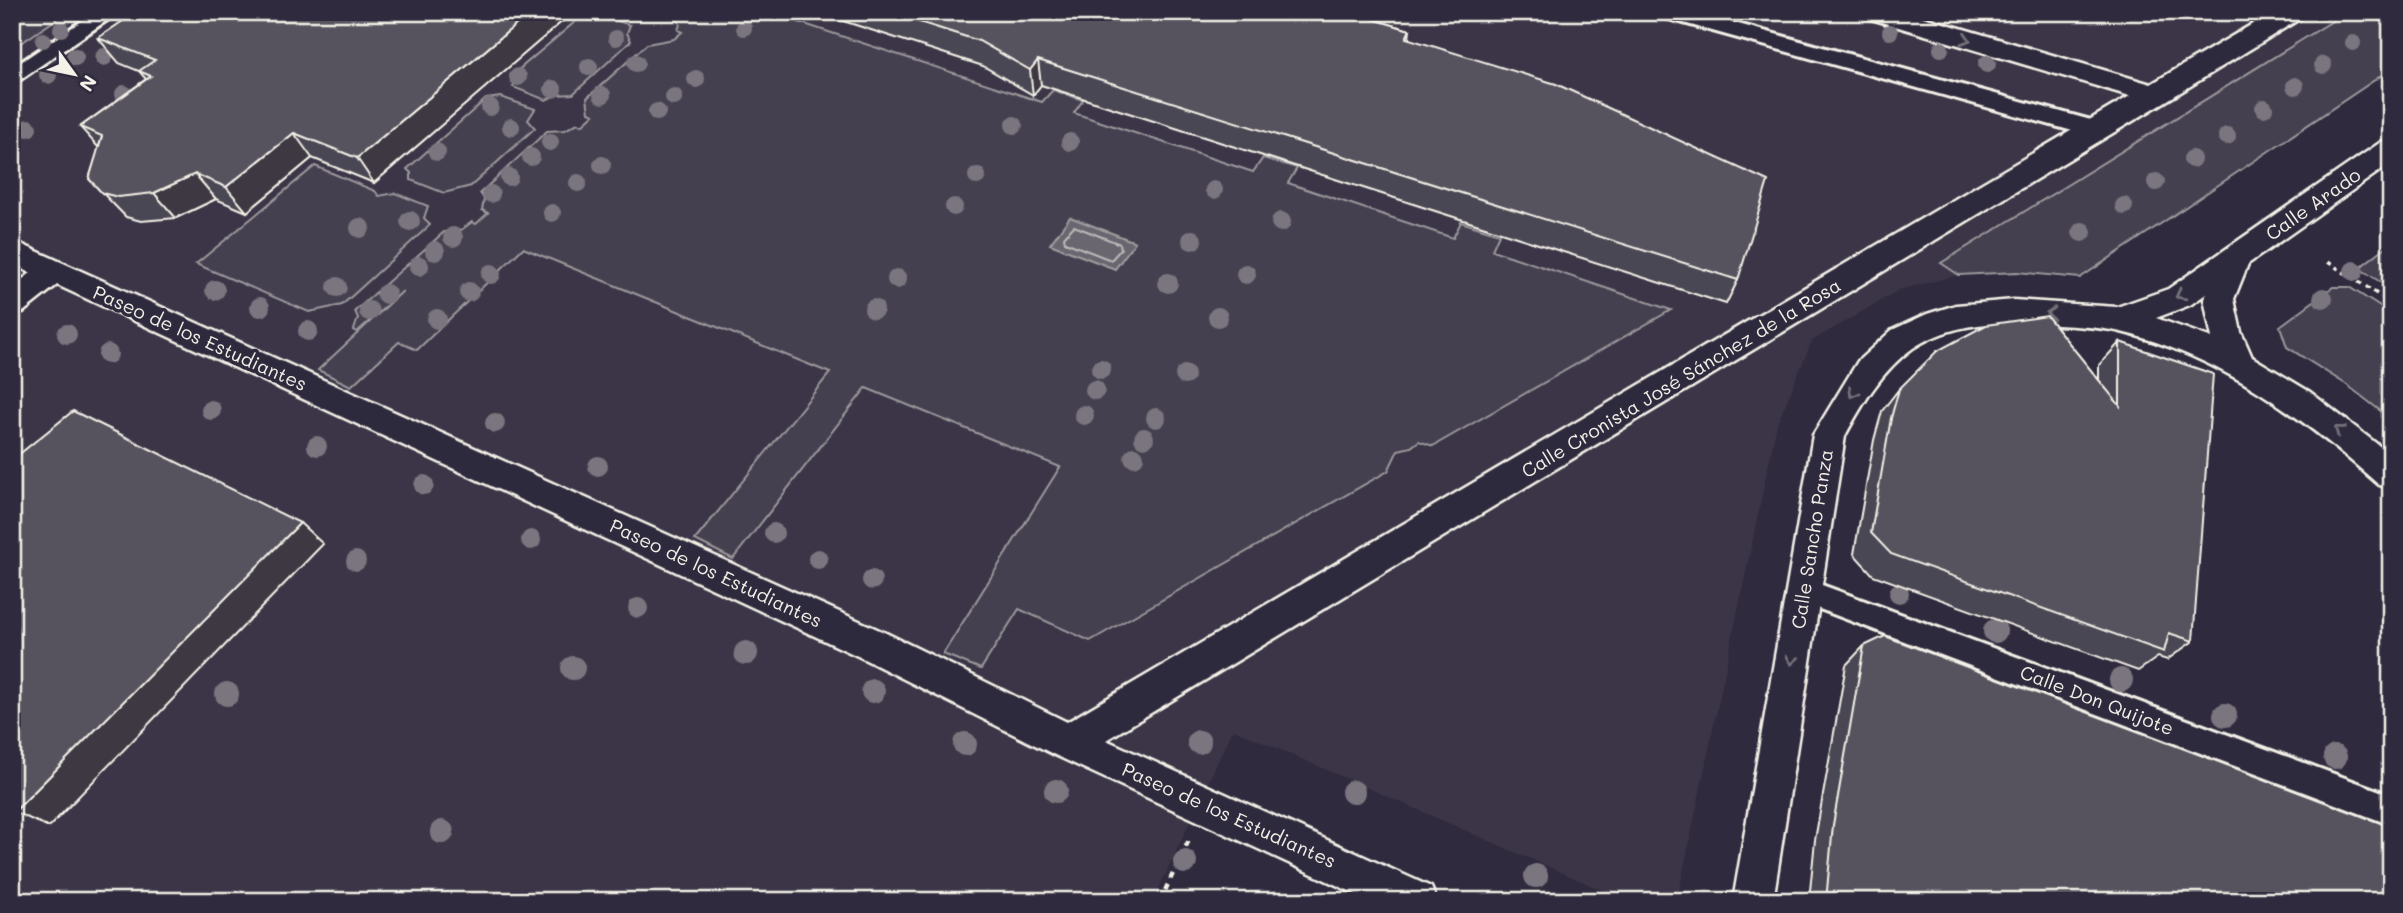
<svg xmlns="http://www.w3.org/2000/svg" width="2403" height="913" viewBox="0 0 2403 913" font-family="Mali,sans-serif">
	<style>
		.built { fill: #3b3647 }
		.green { fill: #454050; stroke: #9c989c; stroke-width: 2 }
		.water { fill: #6a6670; stroke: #a19ea0; stroke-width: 2 }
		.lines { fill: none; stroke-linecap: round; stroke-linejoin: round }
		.shore { stroke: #bdb9b8; stroke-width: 2 }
		.pedestrian-casing { stroke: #f4f1e8; stroke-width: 6 }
		.minor-casing { stroke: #f4f1e8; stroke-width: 5 }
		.path-far1 { stroke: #f4f1e8; stroke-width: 3.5; stroke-dasharray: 4.5 4.5; stroke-linecap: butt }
		.path { stroke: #f4f1e8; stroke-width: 4.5; stroke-dasharray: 6 6; stroke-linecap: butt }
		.pedestrian { fill: #2f2a3d; fill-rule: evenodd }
		.minor { fill: #2f2a3d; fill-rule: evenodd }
		.tree { fill: #7a757e }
		.wall { fill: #4a4752; stroke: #f4f1e8; stroke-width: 2 }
		.shaded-wall { fill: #3c3942; stroke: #f4f1e8; stroke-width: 2 }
		.building { fill: #56525f; stroke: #f4f1e8; stroke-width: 2 }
		.oneway { stroke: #747079 }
		.labels { text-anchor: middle; stroke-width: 7; stroke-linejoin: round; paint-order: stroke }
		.street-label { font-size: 19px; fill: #f4f1e8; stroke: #2f2a3d }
	</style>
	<rect width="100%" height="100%" fill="#2f2a3d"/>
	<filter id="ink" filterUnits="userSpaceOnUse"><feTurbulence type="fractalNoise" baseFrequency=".0143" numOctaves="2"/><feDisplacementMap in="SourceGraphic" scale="14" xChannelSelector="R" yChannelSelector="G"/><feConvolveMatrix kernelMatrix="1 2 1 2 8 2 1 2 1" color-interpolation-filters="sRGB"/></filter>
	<g filter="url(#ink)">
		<path class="built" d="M12,12h2379v57l-311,209 -63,-6 -58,3 -60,15 -87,51 -35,83 -100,477h-50l-394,-172 -80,172h-1141z"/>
		<path class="green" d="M12,12h55l-55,37z
			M679,12h108l-4,5 259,85 11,-12 30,10 -9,13 179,59 10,-14 34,10 -9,15 165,55 8,-16 38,12 -7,16 179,60 -238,136 -14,-5 -8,6 -13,3 -10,21 -298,170 -71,-32 -38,60 -38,-15 117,-187 -194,-79 -133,171 -38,-19 135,-167 -307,-125 -106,102 -18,-8 -48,44 -33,-16 85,-79 -46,41 -3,-2 4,-12 -3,-7 89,-79 17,-2 11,-8 4,2 12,-11 -6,-3 2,-11 -4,-6 67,-62 18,-1 13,-7 4,2 12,-11 -5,-2 -2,-14 60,-54 27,-5 8,-7 -4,-2 2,-6 -5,-8z
			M2347,12h44v57l-311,209 -63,-6 -58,3 -18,-12z
			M595,13l35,12 -3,8 4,8 -58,53 -17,1 -10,5 -33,-13 2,-5 -4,-6 71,-60z
			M501,97l34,12 -7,11 7,8 -64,58 -27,7 -33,-13v-7l-4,-4 79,-70z
			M315,166l60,25 4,5 16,-3 33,13 -4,12 6,7 -88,80 -33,7 -113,-48z
			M2391,243v46l-32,-21z
			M2333,287h16l42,27v105l-44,-34 -60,-38 -7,-21z"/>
		<path class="water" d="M1070,217l65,25 -20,27 -65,-25z"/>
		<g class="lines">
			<path class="shore" d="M1074,226l46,18 1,5 -10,11 -46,-18 -1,-5z"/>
			<g class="pedestrian-casing">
				<path id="pedestrian" d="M95,12h24l-107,73v-17z
					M1659,12h35l404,110 8,3 3,5 -3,5 -8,3 -436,-121z
					M1803,578l588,217v30l-598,-226 -4,-9 4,-9z"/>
			</g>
			<g class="minor-casing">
				<path id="minor" d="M1864,12h42l245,72 122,-72h32l-4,6 -135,83 -1060,639 325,147 6,14h-66l-316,-146 -195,-98 -803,-372 -34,27 -11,4v-29l19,-14 -19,-9v-24l874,393 181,89 1063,-626 -262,-78z
					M2391,139v24l-143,101 -14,35 7,33 11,25 58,35 81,63v34l-12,-4c-75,-67 -158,-129 -258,-153 -26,-6 -53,-6 -80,-8 -43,-3 -90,-1 -128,24 -31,22 -50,55 -68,88l-72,465h-40l80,-466 45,-74 34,-31 35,-16 29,-9 58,-5 103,7 51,-18 213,-147zM2206,294l-2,5 8,39 -56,-20 34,-13z"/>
			</g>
			<path class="path-far1" d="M2328,262l63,41"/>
			<path class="path" d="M1160,901l29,-61"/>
			<use href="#pedestrian" class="pedestrian"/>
			<use href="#minor" class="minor"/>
		</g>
		<g class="tree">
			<circle cx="744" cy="28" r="8"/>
			<circle cx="61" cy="29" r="8"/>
			<circle cx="1890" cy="32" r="8"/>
			<circle cx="616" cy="38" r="8"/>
			<circle cx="43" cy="40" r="8"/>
			<circle cx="2353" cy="43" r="8"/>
			<circle cx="1941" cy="49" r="8"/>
			<circle cx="75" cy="57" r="9"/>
			<circle cx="104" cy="57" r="9"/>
			<circle cx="636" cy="63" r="9"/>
			<circle cx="1987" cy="64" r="9"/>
			<circle cx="2323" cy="65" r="9"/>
			<circle cx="589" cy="67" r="9"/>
			<circle cx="48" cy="75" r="9"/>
			<circle cx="518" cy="77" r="9"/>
			<circle cx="696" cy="79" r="9"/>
			<circle cx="2295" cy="86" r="9"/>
			<circle cx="553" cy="89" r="9"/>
			<circle cx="124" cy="94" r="9"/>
			<circle cx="602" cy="95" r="9"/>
			<circle cx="674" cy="97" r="9"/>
			<circle cx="490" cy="107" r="9"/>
			<circle cx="2264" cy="108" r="9"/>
			<circle cx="657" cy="112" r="9"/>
			<circle cx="1014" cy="125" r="9"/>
			<circle cx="511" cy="127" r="9"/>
			<circle cx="28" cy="128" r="9"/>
			<circle cx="2227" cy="136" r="9"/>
			<circle cx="550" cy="142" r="9"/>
			<circle cx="1070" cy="142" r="9"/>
			<circle cx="437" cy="152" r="9"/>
			<circle cx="531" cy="157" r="9"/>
			<circle cx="2192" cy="159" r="9"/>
			<circle cx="602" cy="165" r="9"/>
			<circle cx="977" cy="176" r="9"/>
			<circle cx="509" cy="177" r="9"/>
			<circle cx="2156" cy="182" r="9"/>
			<circle cx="578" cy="183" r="9"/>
			<circle cx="1214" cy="190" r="9"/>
			<circle cx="491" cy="194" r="9"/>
			<circle cx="2124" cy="206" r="9"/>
			<circle cx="954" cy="207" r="9"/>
			<circle cx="552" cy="213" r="9"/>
			<circle cx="410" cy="221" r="10"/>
			<circle cx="1281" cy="222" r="10"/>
			<circle cx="360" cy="228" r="10"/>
			<circle cx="2082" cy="232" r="10"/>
			<circle cx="453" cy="237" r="10"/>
			<circle cx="1192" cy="240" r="10"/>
			<circle cx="435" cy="251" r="10"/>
			<circle cx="419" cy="266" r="10"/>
			<circle cx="2354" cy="271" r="10"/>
			<circle cx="491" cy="274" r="10"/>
			<circle cx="1246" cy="274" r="10"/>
			<circle cx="897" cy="279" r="10"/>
			<circle cx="1168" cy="283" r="10"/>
			<circle cx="337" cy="287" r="10"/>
			<circle cx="215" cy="290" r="10"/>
			<circle cx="469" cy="292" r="10"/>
			<circle cx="386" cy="294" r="10"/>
			<circle cx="2323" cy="298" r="10"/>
			<circle cx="260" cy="307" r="10"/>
			<circle cx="874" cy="309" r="10"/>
			<circle cx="369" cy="311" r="10"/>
			<circle cx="1218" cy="317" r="10"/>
			<circle cx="437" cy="319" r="10"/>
			<circle cx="308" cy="331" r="10"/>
			<circle cx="67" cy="334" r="10"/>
			<circle cx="108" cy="354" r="10"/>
			<circle cx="1101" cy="369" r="10"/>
			<circle cx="1185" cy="375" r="10"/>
			<circle cx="1095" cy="390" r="10"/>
			<circle cx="211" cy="410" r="10"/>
			<circle cx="1084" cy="415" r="10"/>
			<circle cx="1156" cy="418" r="10"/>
			<circle cx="495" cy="423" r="10"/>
			<circle cx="1144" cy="438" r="10"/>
			<circle cx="317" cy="446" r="10"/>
			<circle cx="1134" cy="457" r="10"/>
			<circle cx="598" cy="466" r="10"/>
			<circle cx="424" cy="485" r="10"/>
			<circle cx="774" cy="533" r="10"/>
			<circle cx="531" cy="540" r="10"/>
			<circle cx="818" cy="559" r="10"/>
			<circle cx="356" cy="561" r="10"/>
			<circle cx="872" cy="580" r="10"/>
			<circle cx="1899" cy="593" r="10"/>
			<circle cx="638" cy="608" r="10"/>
			<circle cx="1995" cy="631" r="12"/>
			<circle cx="746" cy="653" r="12"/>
			<circle cx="573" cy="668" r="12"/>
			<circle cx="2121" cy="680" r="12"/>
			<circle cx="873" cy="691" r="12"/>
			<circle cx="227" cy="694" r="12"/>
			<circle cx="2225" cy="715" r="12"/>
			<circle cx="1199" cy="742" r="12"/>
			<circle cx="965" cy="744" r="12"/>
			<circle cx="2335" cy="757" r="12"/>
			<circle cx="1056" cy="791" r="12"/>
			<circle cx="1353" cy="792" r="12"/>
			<circle cx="442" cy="832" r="12"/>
			<circle cx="1185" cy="862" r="12"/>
			<circle cx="1536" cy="876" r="12"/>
		</g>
		<path class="wall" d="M573,12l-199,171 -62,-25 -65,54 -31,-13 -40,19 -35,3 -15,-4 -37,-38 10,-31 -19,-21 66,-48 -7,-8 -20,-8 -21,-25z
			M815,12h534l61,18 -1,9 329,241 -12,24 -685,-219 -8,10 -50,-29z
			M2120,342l73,299 -26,19 -9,-3 -20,14 -265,-96 -19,-21 20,-114 8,-29 17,-22 200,-9v-15z
			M1864,646l527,255h-582l6,-61 31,-175z"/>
		<path class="shaded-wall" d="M531,12h42l-199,171 -17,-25z
			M1038,60l3,25 -8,10 -3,-25z
			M294,133l18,25 -65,54 -21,-25z
			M195,174l21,25 -40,19 -22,-25z
			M300,523l23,21 -274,283 -35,-15z"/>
		<path class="building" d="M136,12h395l-174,146 -63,-25 -68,54 -31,-13 -41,19 -36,4 -16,-4 -13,-14 13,-43 -22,-9 71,-51 -12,-5 16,-11 -57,-22z
			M888,12h461l61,18 -4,8 150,46 212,97 -30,99 -700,-220 -8,10 -51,-29z
			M2047,316l73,90v-64l93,32 -20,267 -24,-8 -5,19 -273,-98 -20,-21 20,-115 8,-29 38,-38 49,-26z
			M73,411l227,112 -286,289 -2,-1v-351z
			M1885,636l506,191v74h-565l7,-76 31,-179z"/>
		<defs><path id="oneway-chevron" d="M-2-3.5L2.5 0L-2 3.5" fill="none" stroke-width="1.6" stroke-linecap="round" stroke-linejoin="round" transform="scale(1.75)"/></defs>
		<g class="oneway">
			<use href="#oneway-chevron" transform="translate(1966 39) rotate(17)"/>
			<use href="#oneway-chevron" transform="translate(2180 295) rotate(152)"/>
			<use href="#oneway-chevron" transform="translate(2051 313) rotate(-175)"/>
			<use href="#oneway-chevron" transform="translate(1853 393) rotate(120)"/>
			<use href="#oneway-chevron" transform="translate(2339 430) rotate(-142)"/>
			<use href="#oneway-chevron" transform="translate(1792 660) rotate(99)"/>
		</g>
	</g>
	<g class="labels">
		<g class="street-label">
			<text transform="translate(2313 204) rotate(-35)" y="7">Calle Arado</text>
			<text transform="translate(200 338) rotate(24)" y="7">Paseo de los Estudiantes</text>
			<text transform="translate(1681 378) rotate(-31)" y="7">Calle Cronista José Sánchez de la Rosa</text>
			<text transform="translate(1812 539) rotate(-81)" y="7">Calle Sancho Panza</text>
			<text transform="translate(716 573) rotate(25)" y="7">Paseo de los Estudiantes</text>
			<text transform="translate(2097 700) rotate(21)" y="7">Calle Don Quijote</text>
			<text transform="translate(1229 815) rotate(24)" y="7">Paseo de los Estudiantes</text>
		</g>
	</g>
	<rect width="2403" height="913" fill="none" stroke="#2f2a3d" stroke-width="42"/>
	<rect x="21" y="21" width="2361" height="871" fill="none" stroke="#f4f1e8" stroke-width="2.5" filter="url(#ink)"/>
	<g transform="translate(74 74) rotate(123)" stroke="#2f2a3d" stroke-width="5" paint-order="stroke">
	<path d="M0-5L12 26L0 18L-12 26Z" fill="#f4f1e8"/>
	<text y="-10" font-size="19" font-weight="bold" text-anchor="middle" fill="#f4f1e8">N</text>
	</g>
</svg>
